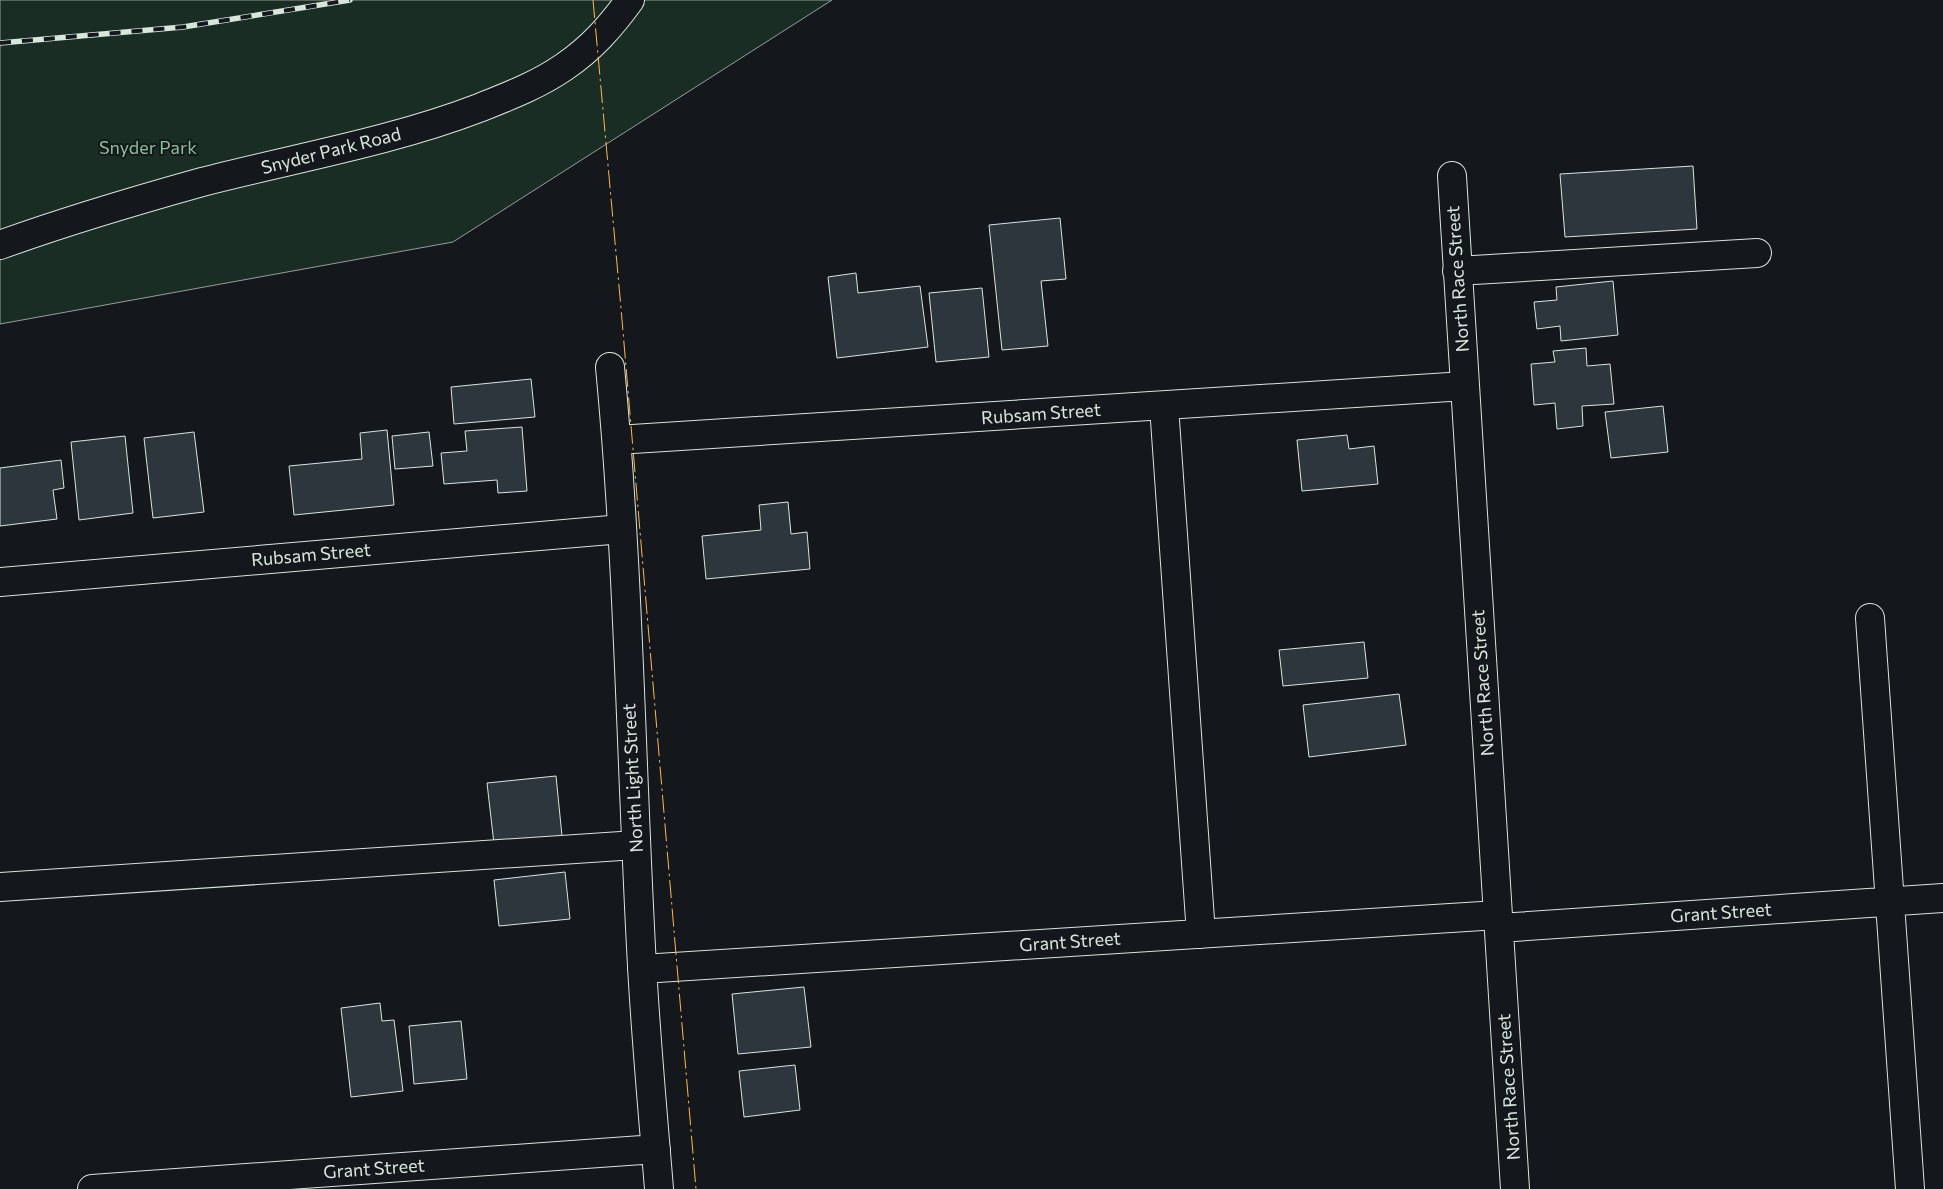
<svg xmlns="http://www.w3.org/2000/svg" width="1943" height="1189" viewBox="0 0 1943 1189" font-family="Commissioner,sans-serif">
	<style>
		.green { fill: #1a2d24; stroke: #939e99 }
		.building { fill: #2c363c; stroke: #d8e6dc }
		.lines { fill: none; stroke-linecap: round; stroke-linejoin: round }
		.minor-casing { stroke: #d8e6dc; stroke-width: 30 }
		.minor { stroke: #14181c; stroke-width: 28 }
		.rail-casing { stroke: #d8e6dc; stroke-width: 5.5 }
		.rail { stroke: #14181c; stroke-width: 4; stroke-dasharray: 11; stroke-linecap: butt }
		.power { stroke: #ffb74d; stroke-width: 1; stroke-dasharray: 18 4 2.5 4; stroke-linecap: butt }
		.labels { text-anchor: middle; stroke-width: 4; stroke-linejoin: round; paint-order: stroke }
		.park-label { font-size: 18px; fill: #8ac095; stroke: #14181c }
		.street-label { font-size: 18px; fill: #d8e6dc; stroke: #14181c }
	</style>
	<rect width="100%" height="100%" fill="#14181c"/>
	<path class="green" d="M0,0h832l-379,242 -453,82z"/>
	<path class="building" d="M1693,166l4,63 -132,8 -5,-63z
		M1060,218l6,61 -25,2 7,65 -46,4 -13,-125z
		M856,273l2,20 62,-7 8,61 -91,11 -9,-81z
		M1613,281l5,54 -57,6 -1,-15 -23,3 -3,-27 23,-2 -1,-13z
		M982,288l7,69 -53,5 -7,-69z
		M1586,348l1,18 23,-2 4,40 -32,2 1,20 -26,3 -2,-26 -21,2 -3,-41 24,-2 -2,-11z
		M531,379l4,38 -81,7 -3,-37z
		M1663,406l5,46 -57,6 -6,-46z
		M522,427l5,64 -29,2 -1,-13 -53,4 -3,-31 26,-2 -2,-20z
		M387,430l7,75 -100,10 -5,-49 73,-7 -2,-26z
		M194,432l10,80 -51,6 -9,-80z
		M429,432l4,34 -38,3 -3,-33z
		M1347,435l2,14 25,-3 4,38 -76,7 -5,-51z
		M125,436l8,77 -54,7 -8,-78z
		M61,460l3,28 -11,2 4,29 -57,7v-58z
		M788,502l3,32 16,-2 3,37 -104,10 -4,-43 59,-6 -2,-25z
		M1364,642l4,36 -85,8 -4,-36z
		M1399,694l7,51 -97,12 -6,-52z
		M556,776l6,60 -68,8 -7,-61z
		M565,872l5,47 -71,7 -5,-46z
		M804,987l7,60 -73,7 -6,-60z
		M380,1003l2,18 12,-1 9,71 -52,6 -10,-89z
		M461,1021l6,58 -53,5 -5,-58z
		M795,1065l5,45 -56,7 -5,-46z"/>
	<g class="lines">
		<g class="minor-casing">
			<path id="minor" d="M1452,176l63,1013
				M0,245c66,-24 134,-44 202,-63 93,-24 188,-40 277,-74 30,-12 59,-23 85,-41 28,-19 47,-41 66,-67
				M1457,271l300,-18
				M610,367c19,199 21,399 32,599 4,74 11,149 17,223
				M1164,406l37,528
				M617,440l848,-54
				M0,582l622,-53
				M1870,618l40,571
				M0,887l636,-42
				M1499,928l444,-30
				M642,969l856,-54
				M92,1189l564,-40"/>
		</g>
		<use href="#minor" class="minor"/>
		<g class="rail-casing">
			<path id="rail" d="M0,43l183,-16 167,-27"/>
		</g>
		<use href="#rail" class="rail"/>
		<path class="power" d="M593,0l28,308 75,881"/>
	</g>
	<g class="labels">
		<g class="park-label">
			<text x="148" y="154">Snyder Park</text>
		</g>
		<g class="street-label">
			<text transform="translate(331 151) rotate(-14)" y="6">Snyder Park Road</text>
			<text transform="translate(1458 279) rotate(-94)" y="6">North Race Street</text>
			<text transform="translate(1041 414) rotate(-4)" y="6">Rubsam Street</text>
			<text transform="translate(311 555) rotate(-5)" y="6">Rubsam Street</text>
			<text transform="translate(1483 683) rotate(-94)" y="6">North Race Street</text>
			<text transform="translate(633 778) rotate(-93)" y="6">North Light Street</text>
			<text transform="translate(1721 913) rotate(-4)" y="6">Grant Street</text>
			<text transform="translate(1070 942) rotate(-4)" y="6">Grant Street</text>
			<text transform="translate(1509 1087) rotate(-94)" y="6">North Race Street</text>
			<text transform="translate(374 1169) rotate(-4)" y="6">Grant Street</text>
		</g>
	</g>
</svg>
